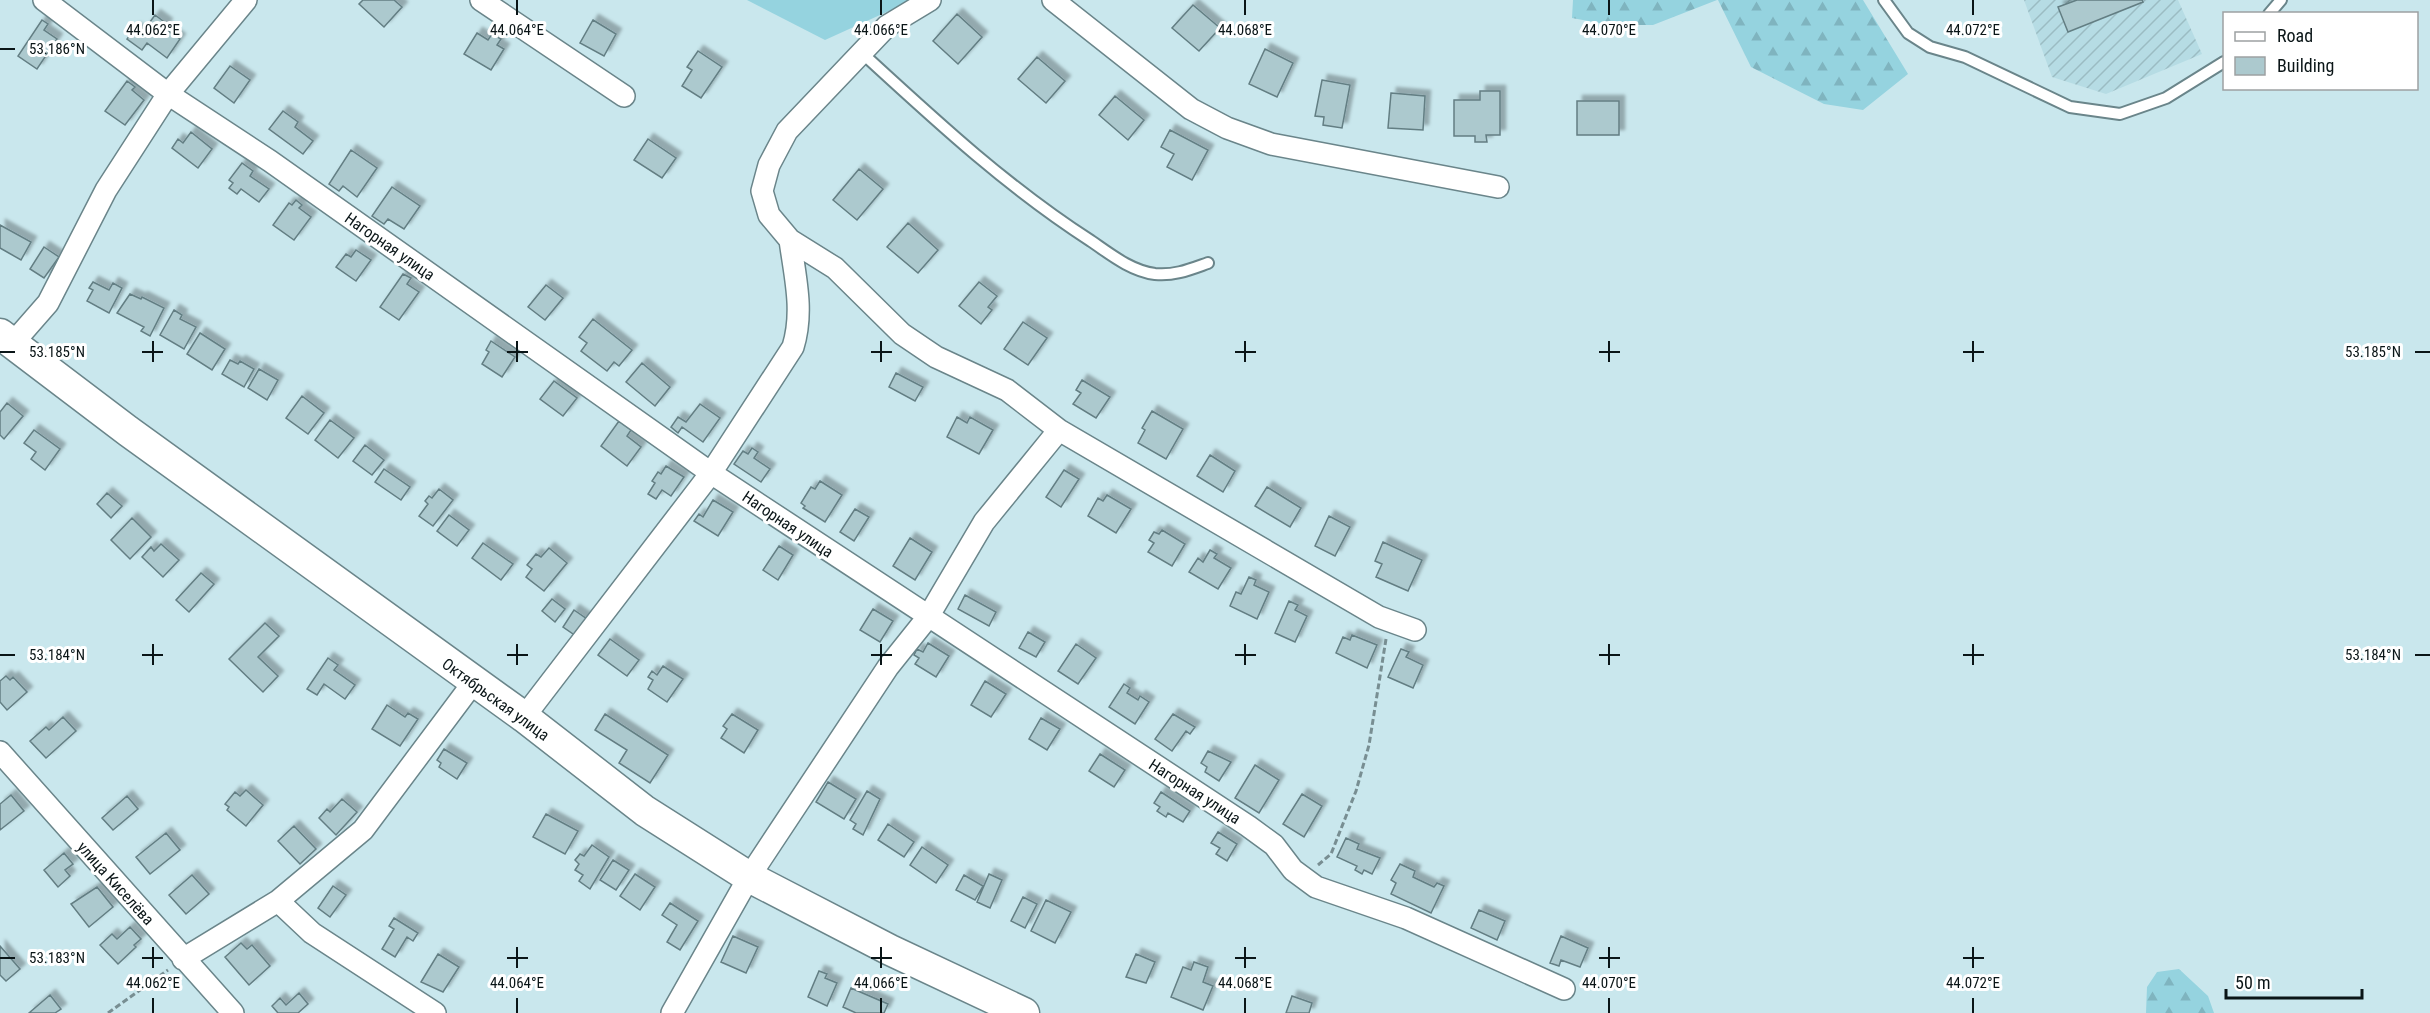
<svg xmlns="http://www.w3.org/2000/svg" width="2430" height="1013" viewBox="0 0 2430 1013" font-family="'Roboto Condensed',sans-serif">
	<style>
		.industrial { fill: url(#industrial-furrows) }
		.grass { fill: #95d3df }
		.forest { fill: url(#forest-firs) }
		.building { fill: #acc9ce; stroke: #637e83; stroke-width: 1.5; filter: url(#shadow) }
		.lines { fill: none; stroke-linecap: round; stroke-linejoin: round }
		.lane-casing { stroke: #6a858a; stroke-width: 14 }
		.street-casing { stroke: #6a858a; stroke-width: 24 }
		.secondary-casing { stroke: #6a858a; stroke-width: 33 }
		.path { stroke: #788e92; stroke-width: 3; stroke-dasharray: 6 3; stroke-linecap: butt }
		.lane { stroke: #fff; stroke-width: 10 }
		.street { stroke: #fff; stroke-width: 21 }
		.secondary { stroke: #fff; stroke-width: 30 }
		.ticks { fill: none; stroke: #0a1517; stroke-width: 2 }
		.labels { text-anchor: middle; stroke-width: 6; stroke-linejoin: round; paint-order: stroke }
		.street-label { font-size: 16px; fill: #0a1517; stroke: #fff }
		.ticks-label { font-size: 15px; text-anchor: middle; fill: #0a1517; stroke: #fff; stroke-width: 6; stroke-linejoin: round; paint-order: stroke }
	</style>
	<defs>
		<pattern id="industrial-furrows" width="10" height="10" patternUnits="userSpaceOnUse" patternTransform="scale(1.5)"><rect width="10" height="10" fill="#b6dce4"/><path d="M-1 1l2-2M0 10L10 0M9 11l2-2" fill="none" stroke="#9bbcc3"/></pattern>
		<pattern id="forest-firs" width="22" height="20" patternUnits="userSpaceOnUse" patternTransform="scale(1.5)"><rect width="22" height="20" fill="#95d3df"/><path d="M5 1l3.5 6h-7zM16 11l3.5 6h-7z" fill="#7fb4bf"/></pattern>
		<filter id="shadow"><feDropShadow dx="5.5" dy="-5.5" stdDeviation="1.5" flood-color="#0004"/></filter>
	</defs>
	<rect width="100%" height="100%" fill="#c9e7ed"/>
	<path class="industrial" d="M2024,0h154l24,54 -96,40 -54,-17z"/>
	<path class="grass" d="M747,0h166l-88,40z"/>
	<path class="forest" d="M1573,0h144l-64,25h-43l-38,-7z
		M1718,0h145l45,74 -45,36 -39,-6 -73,-37z
		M2179,969l29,27 6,17h-68l1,-26 10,-15z"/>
	<path class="building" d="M363,0h31l8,7 -18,20 -25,-23z
		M2077,0h65l1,2 -75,30 -10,-25z
		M1193,5l27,23 -21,23 -27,-23z
		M957,14l25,23 -24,27 -25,-23z
		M155,15l12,9 -3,4 16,11 -13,19 -20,-15 -5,7 -15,-11 8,-11 7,5z
		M42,20l6,4 -4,6 13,9 -20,30 -19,-13z
		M593,20l23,14 -12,22 -24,-13z
		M477,33l11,7 4,-6 9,5 -4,6 7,4 -13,21 -27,-16z
		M1265,49l28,14 -16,34 -28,-13z
		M698,51l24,16 -21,31 -19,-12 10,-16 -5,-3z
		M1037,57l28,24 -19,22 -28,-24z
		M230,66l20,14 -16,23 -20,-15z
		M1322,80l28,5 -8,43 -19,-3 1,-8 -9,-1z
		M127,81l8,6 -3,3 12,10 -19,25 -20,-14z
		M1480,91h20v44h-14l1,7h-12v-6h-21v-36h26z
		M1391,93l34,3 -2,34 -35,-2z
		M1115,96l29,24 -16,20 -29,-25z
		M1577,101h42v34h-42z
		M283,111l15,11 -3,5 18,14 -10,13 -34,-25z
		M1170,130l38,20 -16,30 -25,-13 7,-13 -13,-7z
		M191,132l21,17 -14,19 -26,-20 6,-9 5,4z
		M648,139l28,19 -14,20 -28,-18z
		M351,150l26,18 -20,29 -14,-11 -4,5 -10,-7z
		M242,163l11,8 -3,5 19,13 -10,13 -18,-13 -4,5 -8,-6 4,-5 -4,-3z
		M859,169l24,20 -26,31 -24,-20z
		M392,187l28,19 -16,23 -16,-10 -4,5 -12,-8z
		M296,200l6,5 -3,3 12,9 -17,23 -21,-15 16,-22 3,2z
		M908,223l30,27 -20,23 -31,-26z
		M0,225l31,17 -10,18 -21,-12z
		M44,247l15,10 -15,21 -14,-9z
		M356,250l15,10 -15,21 -20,-14 10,-13 5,3z
		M403,274l8,4 -4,6 12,8 -20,28 -19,-13z
		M93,282l16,8 4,-7 9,5 -13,25 -22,-12 6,-11 -4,-2z
		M979,282l18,14 -9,11 4,3 -11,14 -22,-18z
		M546,285l17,13 -18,22 -17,-13z
		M130,294l11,5 1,-2 22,11 -14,28 -9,-5 3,-4 -27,-14z
		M174,310l8,5 -2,4 16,8 -12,22 -24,-14z
		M593,319l39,31 -13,16 -5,-4 -7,9 -26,-20 6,-8 -8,-6z
		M1023,322l24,16 -19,27 -24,-16z
		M200,333l25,16 -13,21 -25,-16z
		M491,341l24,16 -13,20 -20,-13 7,-12 -3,-2z
		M230,360l8,4 2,-3 14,8 -10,18 -22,-13z
		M642,363l28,24 -15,19 -29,-24z
		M259,369l19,11 -11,20 -19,-12z
		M896,373l27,14 -8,14 -26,-14z
		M1082,380l28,17 -14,21 -23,-14 8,-11 -5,-3z
		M554,381l23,17 -14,18 -23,-17z
		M302,396l22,17 -16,21 -22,-16z
		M7,403l16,13 -19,23 -4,-4v-23z
		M700,404l20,14 -17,24 -21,-15 -4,6 -7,-6 7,-10 8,5z
		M1152,411l31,18 -17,30 -28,-16 7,-13 -3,-2z
		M957,417l10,6 3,-6 23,13 -14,24 -32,-17z
		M330,420l24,18 -16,20 -23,-18z
		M619,421l12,9 -4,6 14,11 -14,19 -26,-20z
		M34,430l26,19 -15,21 -14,-11 5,-7 -12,-9z
		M365,445l19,15 -12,15 -19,-14z
		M752,448l6,4 -4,6 16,11 -9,13 -27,-18 9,-13 5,3z
		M1210,455l25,16 -12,21 -26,-16z
		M666,466l18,11 -13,19 -9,-6 -6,9 -8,-5 7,-11 -3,-2 6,-9 3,2z
		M384,469l26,18 -9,13 -26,-18z
		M1064,470l15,9 -18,28 -15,-10z
		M820,481l22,14 -17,27 -22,-14 2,-2 -4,-3 10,-16 4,2z
		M1267,487l34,21 -11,19 -35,-21z
		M439,489l14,11 -20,26 -14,-10 9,-12 -3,-3 4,-5 3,2z
		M107,493l15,13 -11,12 -14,-14z
		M1107,495l24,14 -15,24 -28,-17 10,-18 5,3z
		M713,500l20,12 -15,24 -24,-15 5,-7 4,3z
		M855,509l14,8 -15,24 -14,-9z
		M449,515l20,15 -12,16 -20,-15z
		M1329,516l21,11 -15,29 -20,-10z
		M132,518l19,19 -21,22 -19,-19z
		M1162,530l23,14 -13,22 -24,-14 6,-9 -5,-3 5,-8 5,2z
		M910,538l22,14 -17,28 -22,-14z
		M1383,542l39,18 -14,31 -32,-14 6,-13 -7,-3z
		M483,543l30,21 -12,16 -29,-22z
		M161,544l18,16 -16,17 -21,-20 9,-10 3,4z
		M779,546l14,9 -15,25 -15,-10z
		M549,548l18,15 -23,28 -18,-14 6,-8 -5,-4 9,-11 5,3z
		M1210,550l7,4 -3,4 17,10 -13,21 -29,-17 9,-14 5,4z
		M201,573l13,11 -25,28 -13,-12z
		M1249,577l7,3 -2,5 15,7 -12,27 -27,-13 6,-14 5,2z
		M965,595l31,17 -7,14 -31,-17z
		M552,599l13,10 -10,13 -13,-11z
		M1289,601l9,4 -3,5 12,6 -12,26 -20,-9z
		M873,609l20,12 -13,21 -20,-12z
		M574,610l13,9 -11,17 -13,-9z
		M265,623l14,13 -21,21 20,19 -15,16 -34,-33z
		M1028,632l17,10 -9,15 -17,-9z
		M1352,635l25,10 -10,23 -31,-15 7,-16 7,3z
		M610,639l29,21 -12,16 -29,-21z
		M928,643l21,13 -13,21 -21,-13 4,-6 -5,-3 3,-6 6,3z
		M1076,644l20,14 -18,26 -20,-13z
		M1401,649l8,3 -3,5 17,8 -10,23 -25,-11z
		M328,658l10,7 -4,5 21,15 -10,14 -21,-15 -7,11 -10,-6z
		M663,666l20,13 -16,23 -19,-13 5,-9 -5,-3 4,-6 5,4z
		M6,676l4,4 3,-3 14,15 -20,18 -7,-8v-21z
		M985,681l21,13 -15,23 -20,-12z
		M1124,684l6,4 -3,5 11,7 2,-4 9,6 -14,22 -26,-17z
		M387,705l18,12 3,-4 10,6 -18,27 -28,-17z
		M605,714l63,41 -18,28 -31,-20 8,-13 -32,-20z
		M732,714l26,16 -14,23 -23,-15 6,-9 -4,-3z
		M1173,714l22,13 -5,7 -4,-3 -14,20 -17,-12z
		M63,717l13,14 -30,27 -16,-17 16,-14 3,3z
		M1041,718l19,11 -13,21 -18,-11z
		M444,749l23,14 -10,16 -18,-12 2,-4 -4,-3z
		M1208,751l23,11 -12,19 -14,-9 2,-5 -6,-4z
		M1100,754l25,16 -11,17 -25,-16z
		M1255,765l24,15 -20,33 -24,-15z
		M828,782l28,17 -12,20 -28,-17z
		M246,790l17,15 -17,21 -19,-16 2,-3 -4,-3 10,-12 5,4z
		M867,791l13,8 -17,36 -10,-6 3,-5 -6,-4z
		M1161,792l29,19 -7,11 -15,-9 -2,4 -9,-6 3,-4 -6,-4z
		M1302,794l20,12 -18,31 -21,-13z
		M11,795l13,16 -24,19v-26z
		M127,796l11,13 -25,21 -11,-12z
		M342,799l15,13 -21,23 -17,-17 8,-9 3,3z
		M546,814l32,17 -13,23 -32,-17z
		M888,824l26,18 -10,15 -26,-17z
		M294,826l22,23 -16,15 -22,-23z
		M1218,832l19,12 -10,17 -11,-7 4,-6 -9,-5z
		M166,833l14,17 -30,24 -14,-17z
		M1346,838l13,6 -2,5 23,9 -8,16 -8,-4 -2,4 -7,-4 2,-4 -20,-9z
		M592,845l17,12 -19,32 -11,-8 4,-6 -8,-5 4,-6 -4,-4 5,-6 4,2z
		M922,847l26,18 -12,18 -26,-18z
		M64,853l9,11 -8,6 5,6 -12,11 -14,-17z
		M613,860l16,10 -13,20 -16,-10z
		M1400,864l15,7 -2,6 21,10 3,-4 7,3 -13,27 -40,-19 5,-11 -5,-3z
		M635,874l20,13 -15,23 -20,-14z
		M989,874l13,6 -12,28 -13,-6z
		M192,875l17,19 -23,20 -17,-19z
		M964,875l19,11 -8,14 -19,-10z
		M333,886l13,9 -16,22 -12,-9z
		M97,887l16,20 -24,20 -18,-23z
		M1023,897l14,7 -12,24 -14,-7z
		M1046,900l25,12 -16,31 -24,-12z
		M670,903l28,18 -18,29 -13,-8 10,-17 -15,-10z
		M1479,910l26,11 -8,19 -26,-12z
		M394,918l24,15 -5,8 -6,-4 -12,20 -13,-8 12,-20 -5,-3z
		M130,927l11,12 -7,6 2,2 -18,17 -18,-19 12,-11 5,5z
		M733,936l25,11 -12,26 -25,-11z
		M1561,936l27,12 -8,19 -19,-7 -2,6 -9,-3z
		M241,943l6,6 5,-4 18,21 -21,19 -24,-28z
		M0,946l20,23 -14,12 -6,-6z
		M438,954l21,13 -16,25 -22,-10z
		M1136,954l19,8 -9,21 -20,-6z
		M1194,962l14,5 -5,15 10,4 -10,24 -32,-13 12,-30 8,3z
		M819,971l8,3 -2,4 12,5 -10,23 -19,-9z
		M851,988l37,16 -4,9h-28l-13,-6z
		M299,993l9,11 -10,9h-20l-6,-7 8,-8 6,7z
		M50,995l11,14 -6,4h-26z
		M1292,996l20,7 -3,10h-23z"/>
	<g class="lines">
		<g class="lane-casing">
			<path id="lane" d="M1884,0l24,33 22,14 35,10 105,50 50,7 46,-16 58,-36
				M2269,14l12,-14
				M861,52c74,68 146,135 230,189 19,13 40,30 64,33 20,2 36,-5 53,-11"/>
		</g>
		<g class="street-casing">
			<path id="street" d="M44,0l124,94 102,67 441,312 537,353 26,19 19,25 23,17 90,31 158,71
				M481,0l143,96
				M930,0l-43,26 -100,105 -18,34 -7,26 7,24 21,25 45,28 67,66 34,23 71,33 52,40 320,187 36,13
				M1053,0l138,109 36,19 44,16 227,43
				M13,343l35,-40 58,-113 62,-96 78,-94
				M524,717l187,-244 82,-126c11,-36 2,-70 -3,-107
				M0,752l233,261
				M278,901l34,32 123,80
				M183,959l95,-58 85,-71 110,-147
				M672,1013l77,-136 139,-210 40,-50 56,-95 75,-92"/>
		</g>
		<g class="secondary-casing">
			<path id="secondary" d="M0,334l128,97 396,286 121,94 104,66 141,73 134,63"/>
		</g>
		<path class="path" d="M1318,865l13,-11 25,-63 13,-46 17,-106
			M108,1013l60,-43"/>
		<use href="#lane" class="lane"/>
		<use href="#street" class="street"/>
		<use href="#secondary" class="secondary"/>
	</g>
	<path class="ticks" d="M153,0v15M517,0v15M881,0v15M1245,0v15M1609,0v15M1973,0v15M0,49h15M153,341v21M517,341v21M881,341v21M1245,341v21M1609,341v21M1973,341v21M0,352h15M142,352h21M507,352h21M871,352h21M1235,352h21M1599,352h21M1963,352h21M2415,352h15M153,644v21M517,644v21M881,644v21M1245,644v21M1609,644v21M1973,644v21M0,655h15M142,655h21M507,655h21M871,655h21M1235,655h21M1599,655h21M1963,655h21M2415,655h15M153,947v21M517,947v21M881,947v21M1245,947v21M1609,947v21M1973,947v21M0,958h15M142,958h21M507,958h21M871,958h21M1235,958h21M1599,958h21M1963,958h21M153,998v15M517,998v15M881,998v15M1245,998v15M1609,998v15M1973,998v15"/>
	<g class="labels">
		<g class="street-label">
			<text transform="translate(390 246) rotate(35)" y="6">Нагорная улица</text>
			<text transform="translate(788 524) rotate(34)" y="6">Нагорная улица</text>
			<text transform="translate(496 699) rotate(36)" y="6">Октябрьская улица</text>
			<text transform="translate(1195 791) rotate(33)" y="6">Нагорная улица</text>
			<text transform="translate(116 883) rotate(48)" y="6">улица Киселёва</text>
		</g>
	</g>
	<g class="ticks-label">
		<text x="153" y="35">44.062°E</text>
		<text x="517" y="35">44.064°E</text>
		<text x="881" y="35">44.066°E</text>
		<text x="1245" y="35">44.068°E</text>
		<text x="1609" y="35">44.070°E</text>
		<text x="1973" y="35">44.072°E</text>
		<text x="57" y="54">53.186°N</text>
		<text x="57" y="357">53.185°N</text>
		<text x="2373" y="357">53.185°N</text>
		<text x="57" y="660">53.184°N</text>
		<text x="2373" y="660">53.184°N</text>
		<text x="57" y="963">53.183°N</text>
		<text x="153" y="988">44.062°E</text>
		<text x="517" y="988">44.064°E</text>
		<text x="881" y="988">44.066°E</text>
		<text x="1245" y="988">44.068°E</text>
		<text x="1609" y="988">44.070°E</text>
		<text x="1973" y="988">44.072°E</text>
	</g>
	<rect x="2223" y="12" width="195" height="78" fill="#ffffff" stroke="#9da1a2" stroke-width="1.5"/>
	<rect x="2235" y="32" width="30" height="9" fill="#ffffff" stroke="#9da1a2" stroke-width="1.5"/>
	<text x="2277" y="42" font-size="18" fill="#0a1517">Road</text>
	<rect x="2235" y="57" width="30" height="18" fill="#acc9ce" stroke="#9da1a2" stroke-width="1.5"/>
	<text x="2277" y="72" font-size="18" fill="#0a1517">Building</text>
	<path d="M2226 989v9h136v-9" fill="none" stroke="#0a1517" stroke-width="3"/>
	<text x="2235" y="989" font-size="18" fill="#0a1517" stroke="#ffffff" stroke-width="4.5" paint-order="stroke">50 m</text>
</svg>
